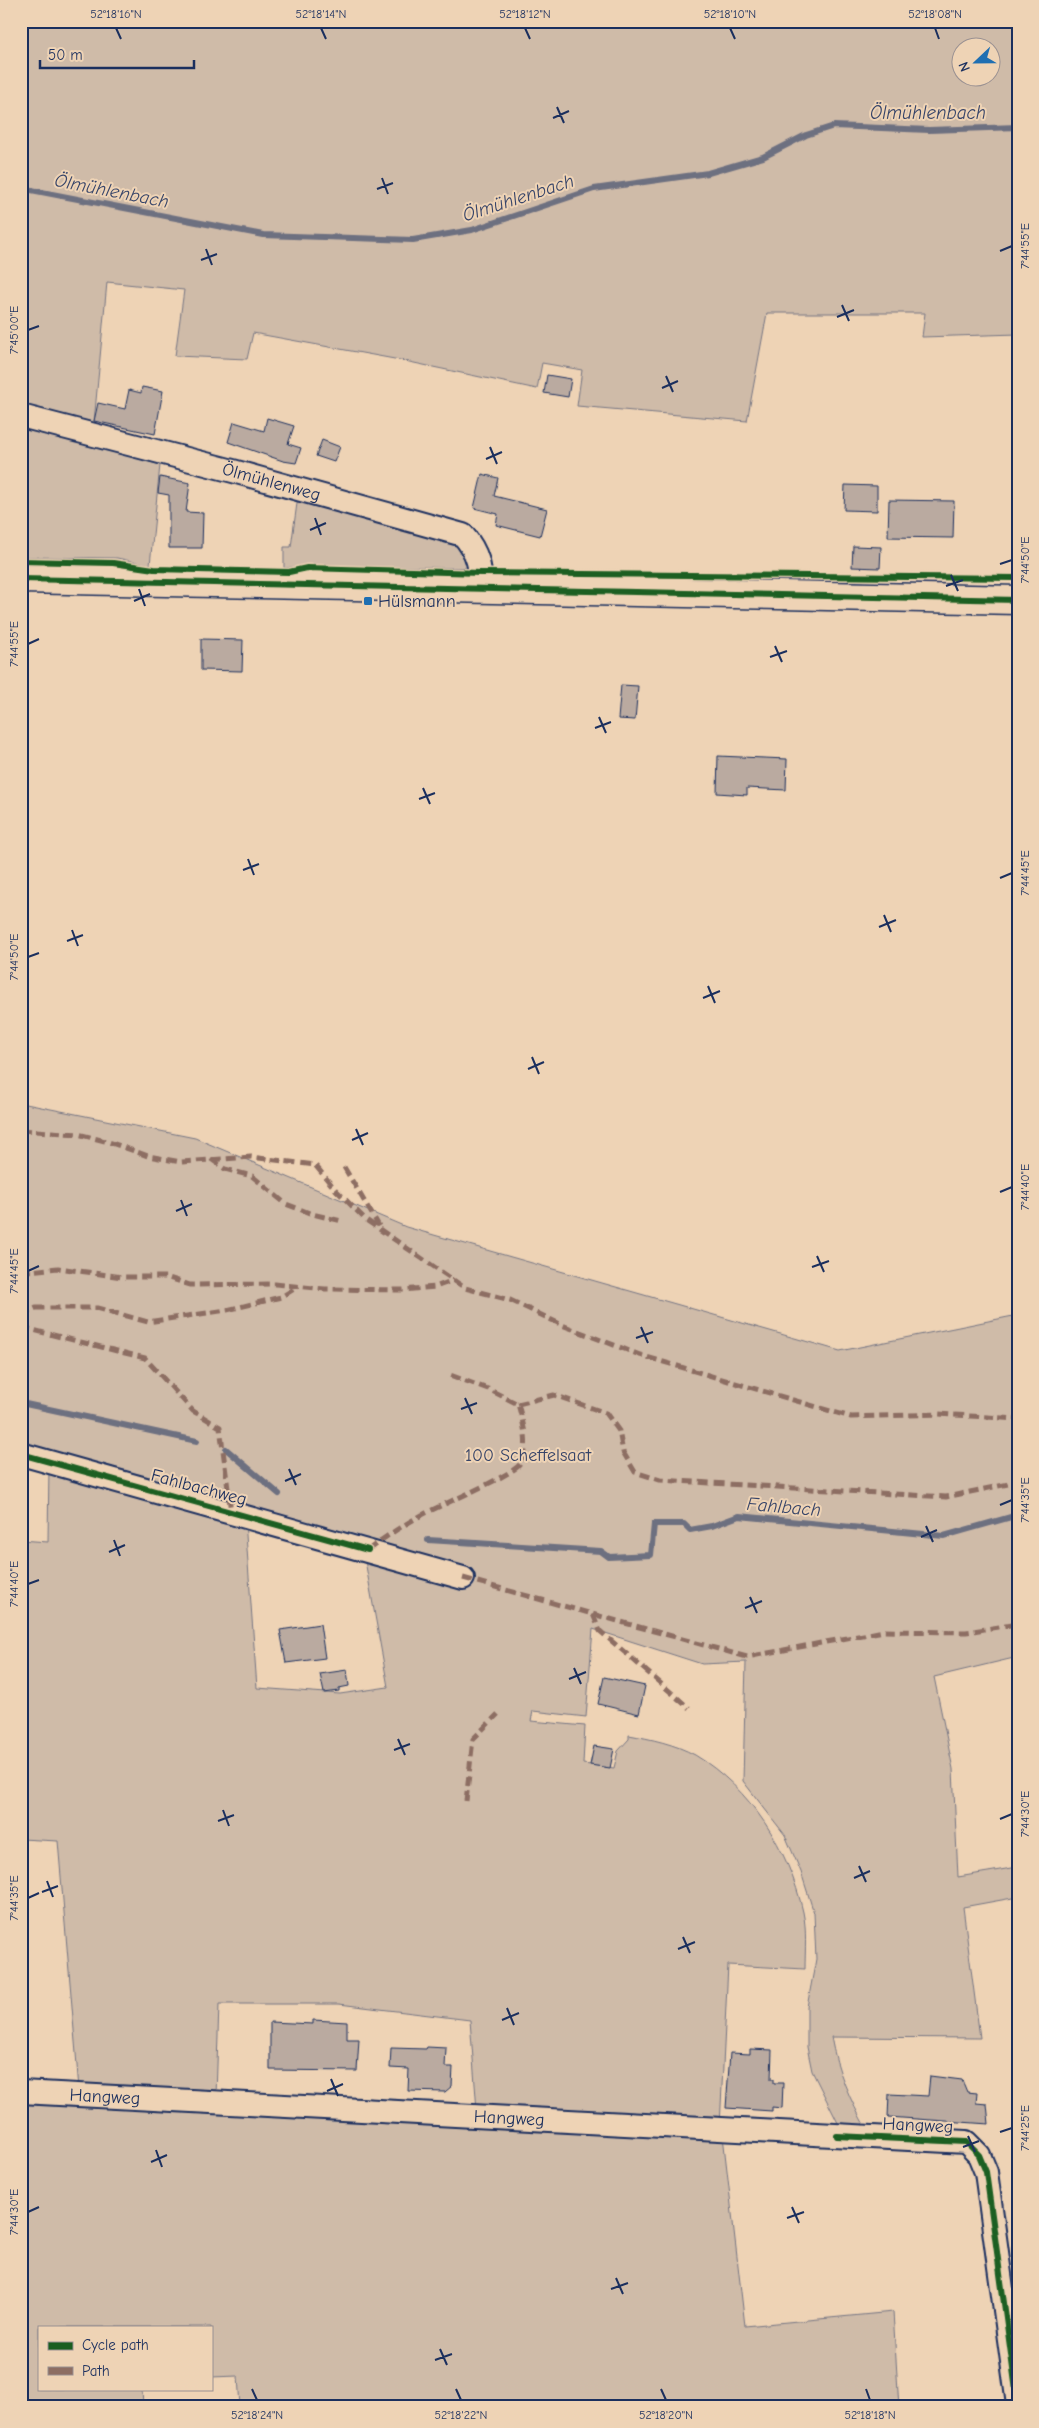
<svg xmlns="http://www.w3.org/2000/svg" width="1039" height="2428" viewBox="0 0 1039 2428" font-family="'Comic Neue',sans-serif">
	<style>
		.green { fill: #cfbba8; stroke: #757583; fill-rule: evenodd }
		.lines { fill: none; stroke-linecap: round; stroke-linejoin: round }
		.stream { stroke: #6d6f80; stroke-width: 6 }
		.building { fill: #baaaa0; stroke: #1b2f5e }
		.minor-casing { stroke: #1b2f5e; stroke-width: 26 }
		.tertiary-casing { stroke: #1b2f5e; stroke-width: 31 }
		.minor { stroke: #eed3b5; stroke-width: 22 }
		.tertiary { stroke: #eed3b5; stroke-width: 28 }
		.quiet { stroke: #8d6e63; stroke-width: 5; stroke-dasharray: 10 5; stroke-linecap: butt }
		.cycleway-casing { stroke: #eed3b5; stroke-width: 9 }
		.cycleway { stroke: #1b5e20; stroke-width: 6 }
		.ticks { fill: none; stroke: #1b2f5e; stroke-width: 2 }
		.poi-dot { fill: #1f6fb2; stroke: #eed3b5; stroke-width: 2 }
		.labels { text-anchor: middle; stroke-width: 4; stroke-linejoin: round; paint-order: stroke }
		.street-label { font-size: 18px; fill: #1b2f5e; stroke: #eed3b5 }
		.poi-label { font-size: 18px; fill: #1b2f5e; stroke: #eed3b5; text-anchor: start }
		.park-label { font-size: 18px; fill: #364469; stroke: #eed3b5 }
		.water-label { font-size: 19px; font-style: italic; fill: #364469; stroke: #eed3b5 }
		.neatline { fill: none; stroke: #1b2f5e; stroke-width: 2 }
		.ticks-label { font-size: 12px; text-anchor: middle; fill: #1b2f5e }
	</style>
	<rect width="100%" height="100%" fill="#eed3b5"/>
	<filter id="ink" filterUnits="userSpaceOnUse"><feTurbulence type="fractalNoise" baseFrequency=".02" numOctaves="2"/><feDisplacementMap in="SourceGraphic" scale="10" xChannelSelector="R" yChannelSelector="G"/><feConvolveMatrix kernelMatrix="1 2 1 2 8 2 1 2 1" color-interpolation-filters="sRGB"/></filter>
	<g filter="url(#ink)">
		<path class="green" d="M21,21h997v313l-96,3 3,-24h-158l-20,108 -170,-15 5,-36 -40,-7 -5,26 -137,-29 -147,-27 -6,26 -72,-3 9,-66 -77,-8 -14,151 -72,-21zM962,48h30v30h-30z
			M21,423l139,42 -10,100 -33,-7 -96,-1z
			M298,496l155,46 9,7 8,19 -160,-3 -26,3v-21h7z
			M21,1103l174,35 211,89 434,124 178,-36v342l-84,20 19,92 5,108 60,-10v30l-55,10 17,131 -149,-1c6,34 19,63 36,93l-26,-1 -29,-58 -5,-24v-40l9,-48 -2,-46 -13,-41 -16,-37 -42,-54 3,-119 -44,2 -109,-35 -7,88 -53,-6 -2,10 54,5 -2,38 31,4 4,-17 11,-12v-4c22,4 46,9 66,20 55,33 94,94 108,157 4,18 2,39 2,57l-77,-4 -8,161 -243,-16 -7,-90 -131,-16h-120l-3,92 507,40 22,190 148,-14 6,95h-659l-2,-31 -27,1v-50h-172v62h103l1,18h-122v-310l58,-8 -21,-248 -37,-2v-299l27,2 1,-76 196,55 12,167 83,6 48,-7 -24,-132 -343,-104z"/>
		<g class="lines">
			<path class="stream" d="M21,188l242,47 150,5 59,-10 122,-41 114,-16 55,-16 43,-22 28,-9 95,4 89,-3
				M21,1403l176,38
				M226,1449l53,45
				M428,1540l173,11 8,6 42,-2 3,-31h30l6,6 22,-4 27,-10 205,20 74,-21"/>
		</g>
		<path class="building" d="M547,375l24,4 -3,18 -24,-4z
			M142,387l21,4 -8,43 -61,-13 4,-18 27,6 4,-19 12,3z
			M267,418l27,8 -6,18 13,4 -5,15 -13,-2 -55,-19 6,-20 30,9z
			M322,440l18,7 -6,15 -18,-6z
			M482,474l16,4 -4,18 53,13 -7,27 -44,-11 2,-11 -24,-6z
			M160,477l30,6 -4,29 17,1 -1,35h-33v-53l-11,-2z
			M845,485l32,1v25l-33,-1z
			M889,500l65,1 -1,37 -65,-1z
			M853,546l28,1 -1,21 -28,-1z
			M201,639l42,1 -1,31 -41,-1z
			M621,685l17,1 -3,34 -17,-1z
			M718,756l69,3 -1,31 -39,-2v7l-30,-2z
			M320,1624l5,34 -39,5 -6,-33z
			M347,1670l2,16 -10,2v3l-15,2 -4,-19z
			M604,1677l41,9 -6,28 -41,-10z
			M594,1746l20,3 -4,19 -20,-3z
			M313,2020l34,2v17h12l-2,32 -87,-1v-48l43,2z
			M427,2047l19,1 -1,19h8l-1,19 -7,6 -37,-1 1,-22 -19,-1 1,-20 35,1z
			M750,2049l22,1 -1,29h3v4h9l-1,25 -10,-1v4l-46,-3 4,-55 20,1z
			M930,2076l32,4 5,12 10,1 -1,10 11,1 2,20 -101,-7 1,-23 39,2z"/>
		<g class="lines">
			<g class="minor-casing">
				<g id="minor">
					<path id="s1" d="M21,416l212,55 230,64c15,17 18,33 18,55"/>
					<path d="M21,1454l442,124"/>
					<path id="s2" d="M21,2092l945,50 13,13 7,17 32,233"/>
				</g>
			</g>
			<g class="tertiary-casing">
				<path id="tertiary" d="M21,579l997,21"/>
			</g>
			<use href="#minor" class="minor"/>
			<use href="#tertiary" class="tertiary"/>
			<path class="quiet" d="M21,1130l57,4 31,8 39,14 33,6 70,-5 64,8 21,25 30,30 99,68 45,12 52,25 78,30 211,62 88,-3 79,5
				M211,1159l14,10 27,7 34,28 26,10 30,7
				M344,1167l35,59
				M21,1272l37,-4 64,9h44l24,8 85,-1 50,5 78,1 32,-3 19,-7
				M21,1315l15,-7h61l51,14 79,-12 54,-13 18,-11
				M21,1327l124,31 48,53 27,16 11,85
				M518,1404l36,-9 52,18 13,18 4,21 12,20 25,8 286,17 72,-15
				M368,1550c17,-13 35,-25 54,-35 18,-10 90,-39 98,-51 11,-18 3,-41 -2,-60l-30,-15 -38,-14
				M463,1578l284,79 137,-26 82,1 52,-8
				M593,1614l7,17 89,77
				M466,1801l7,-62 25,-25"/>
			<g class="cycleway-casing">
				<path id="cycleway" d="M21,561l92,2 41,6 135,3 18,-4 174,5 537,5
					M21,579l997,21
					M21,1454l347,96
					M837,2136l129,6 13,13 7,17 32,233"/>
			</g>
			<use href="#cycleway" class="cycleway"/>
		</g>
	</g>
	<path class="ticks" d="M116,28l5,11M321,28l5,11M525,28l5,11M730,28l5,11M935,28l4,11M557,107l7,16M553,118l16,-7M382,178l6,16M377,189l16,-6M206,249l6,16M1000,251l12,-5M201,260l16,-6M842,305l7,16M837,317l17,-7M28,330l11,-4M666,376l7,16M662,388l16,-7M490,447l7,17M486,459l16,-7M315,518l6,17M310,530l16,-7M1000,564l12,-4M951,575l7,16M946,586l17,-6M139,589l6,17M134,601l16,-7M28,644l11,-5M775,646l7,16M770,657l17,-6M599,717l7,16M595,728l16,-6M423,788l7,16M419,799l16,-6M248,859l6,16M243,870l16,-6M1000,878l12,-5M884,915l7,17M879,927l17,-7M72,930l6,16M67,941l16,-6M28,957l11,-4M708,986l7,17M703,998l17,-7M532,1057l7,17M528,1069l16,-7M356,1129l7,16M352,1140l16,-7M1000,1192l12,-5M181,1200l6,16M176,1211l16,-7M817,1256l7,16M812,1267l17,-6M28,1271l11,-5M641,1327l7,16M636,1338l17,-6M465,1398l7,16M461,1409l16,-6M289,1469l7,16M285,1481l16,-7M1000,1505l12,-5M926,1526l7,16M921,1537l16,-7M114,1540l6,16M109,1552l16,-7M28,1584l11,-4M750,1597l7,16M745,1608l17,-7M574,1668l7,16M569,1679l17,-7M398,1739l7,16M394,1750l16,-6M223,1810l6,16M1000,1819l12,-5M218,1821l16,-6M859,1866l7,16M854,1878l16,-7M47,1881l6,16M42,1892l16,-6M28,1898l11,-5M683,1937l7,16M678,1949l17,-7M507,2008l7,17M502,2020l17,-7M331,2079l7,17M327,2091l16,-7M1000,2132l12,-4M968,2136l7,16M963,2147l16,-6M156,2150l6,17M151,2162l16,-7M792,2207l7,16M28,2212l11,-5M787,2218l17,-6M616,2278l7,16M611,2289l17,-6M440,2349l7,16M435,2360l17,-6M252,2389l5,11M456,2389l5,11M661,2389l5,11M866,2389l4,11"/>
	<rect class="poi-dot" x="363" y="596" width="10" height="10" rx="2.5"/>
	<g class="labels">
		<g class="street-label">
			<text dy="6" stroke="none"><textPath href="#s1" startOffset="259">Ölmühlenweg</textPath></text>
			<text transform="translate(199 1487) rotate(15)" y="6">Fahlbachweg</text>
			<text dy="6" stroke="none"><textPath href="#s2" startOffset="84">Hangweg</textPath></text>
			<text dy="6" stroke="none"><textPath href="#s2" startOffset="489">Hangweg</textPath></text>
			<text transform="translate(918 2125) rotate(3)" y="6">Hangweg</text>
		</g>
		<g class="poi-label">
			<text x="378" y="607">Hülsmann</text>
		</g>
		<g class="park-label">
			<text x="528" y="1461">100 Scheffelsaat</text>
		</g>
		<g class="water-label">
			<text x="928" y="119">Ölmühlenbach</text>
			<text transform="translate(112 190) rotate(11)" y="7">Ölmühlenbach</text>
			<text transform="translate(518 197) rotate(-18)" y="7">Ölmühlenbach</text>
			<text transform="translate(784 1506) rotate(5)" y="7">Fahlbach</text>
		</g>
	</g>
	<rect width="1039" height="2428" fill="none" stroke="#eed3b5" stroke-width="55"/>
	<rect x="38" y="2326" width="175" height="65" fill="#eed3b5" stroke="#9a9192"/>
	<rect x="48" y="2342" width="25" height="8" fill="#1b5e20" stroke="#9a9192"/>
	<text x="82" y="2350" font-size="15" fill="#1b2f5e">Cycle path</text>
	<rect x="48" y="2367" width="25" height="8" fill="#8d6e63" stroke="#9a9192"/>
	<text x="82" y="2376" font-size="15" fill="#1b2f5e">Path</text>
	<g transform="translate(976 62) rotate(248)"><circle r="24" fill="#eed3b5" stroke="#9a9192"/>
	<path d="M0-4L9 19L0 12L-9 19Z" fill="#1f6fb2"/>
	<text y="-8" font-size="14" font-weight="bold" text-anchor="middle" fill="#1b2f5e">N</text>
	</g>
	<path d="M40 60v8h154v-8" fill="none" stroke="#1b2f5e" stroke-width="2.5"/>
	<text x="48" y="60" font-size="15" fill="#1b2f5e" stroke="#eed3b5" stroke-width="4" paint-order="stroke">50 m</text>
	<rect x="28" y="28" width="984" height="2372" class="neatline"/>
	<g class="ticks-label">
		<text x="116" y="18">52°18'16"N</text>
		<text x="321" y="18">52°18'14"N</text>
		<text x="525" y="18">52°18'12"N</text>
		<text x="730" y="18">52°18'10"N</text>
		<text x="935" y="18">52°18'08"N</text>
		<text transform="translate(1025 246) rotate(-90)" y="4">7°44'55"E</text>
		<text transform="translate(14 330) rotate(-90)" y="4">7°45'00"E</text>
		<text transform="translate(1025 560) rotate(-90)" y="4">7°44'50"E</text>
		<text transform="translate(14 644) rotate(-90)" y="4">7°44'55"E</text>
		<text transform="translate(1025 873) rotate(-90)" y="4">7°44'45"E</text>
		<text transform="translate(14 957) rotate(-90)" y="4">7°44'50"E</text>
		<text transform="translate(1025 1187) rotate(-90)" y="4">7°44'40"E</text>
		<text transform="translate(14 1271) rotate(-90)" y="4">7°44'45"E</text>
		<text transform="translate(1025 1500) rotate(-90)" y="4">7°44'35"E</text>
		<text transform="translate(14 1584) rotate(-90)" y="4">7°44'40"E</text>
		<text transform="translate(1025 1814) rotate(-90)" y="4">7°44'30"E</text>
		<text transform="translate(14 1898) rotate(-90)" y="4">7°44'35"E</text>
		<text transform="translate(1025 2128) rotate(-90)" y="4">7°44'25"E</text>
		<text transform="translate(14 2212) rotate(-90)" y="4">7°44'30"E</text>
		<text x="257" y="2419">52°18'24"N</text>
		<text x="461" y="2419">52°18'22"N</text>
		<text x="666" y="2419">52°18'20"N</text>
		<text x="870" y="2419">52°18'18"N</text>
	</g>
</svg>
